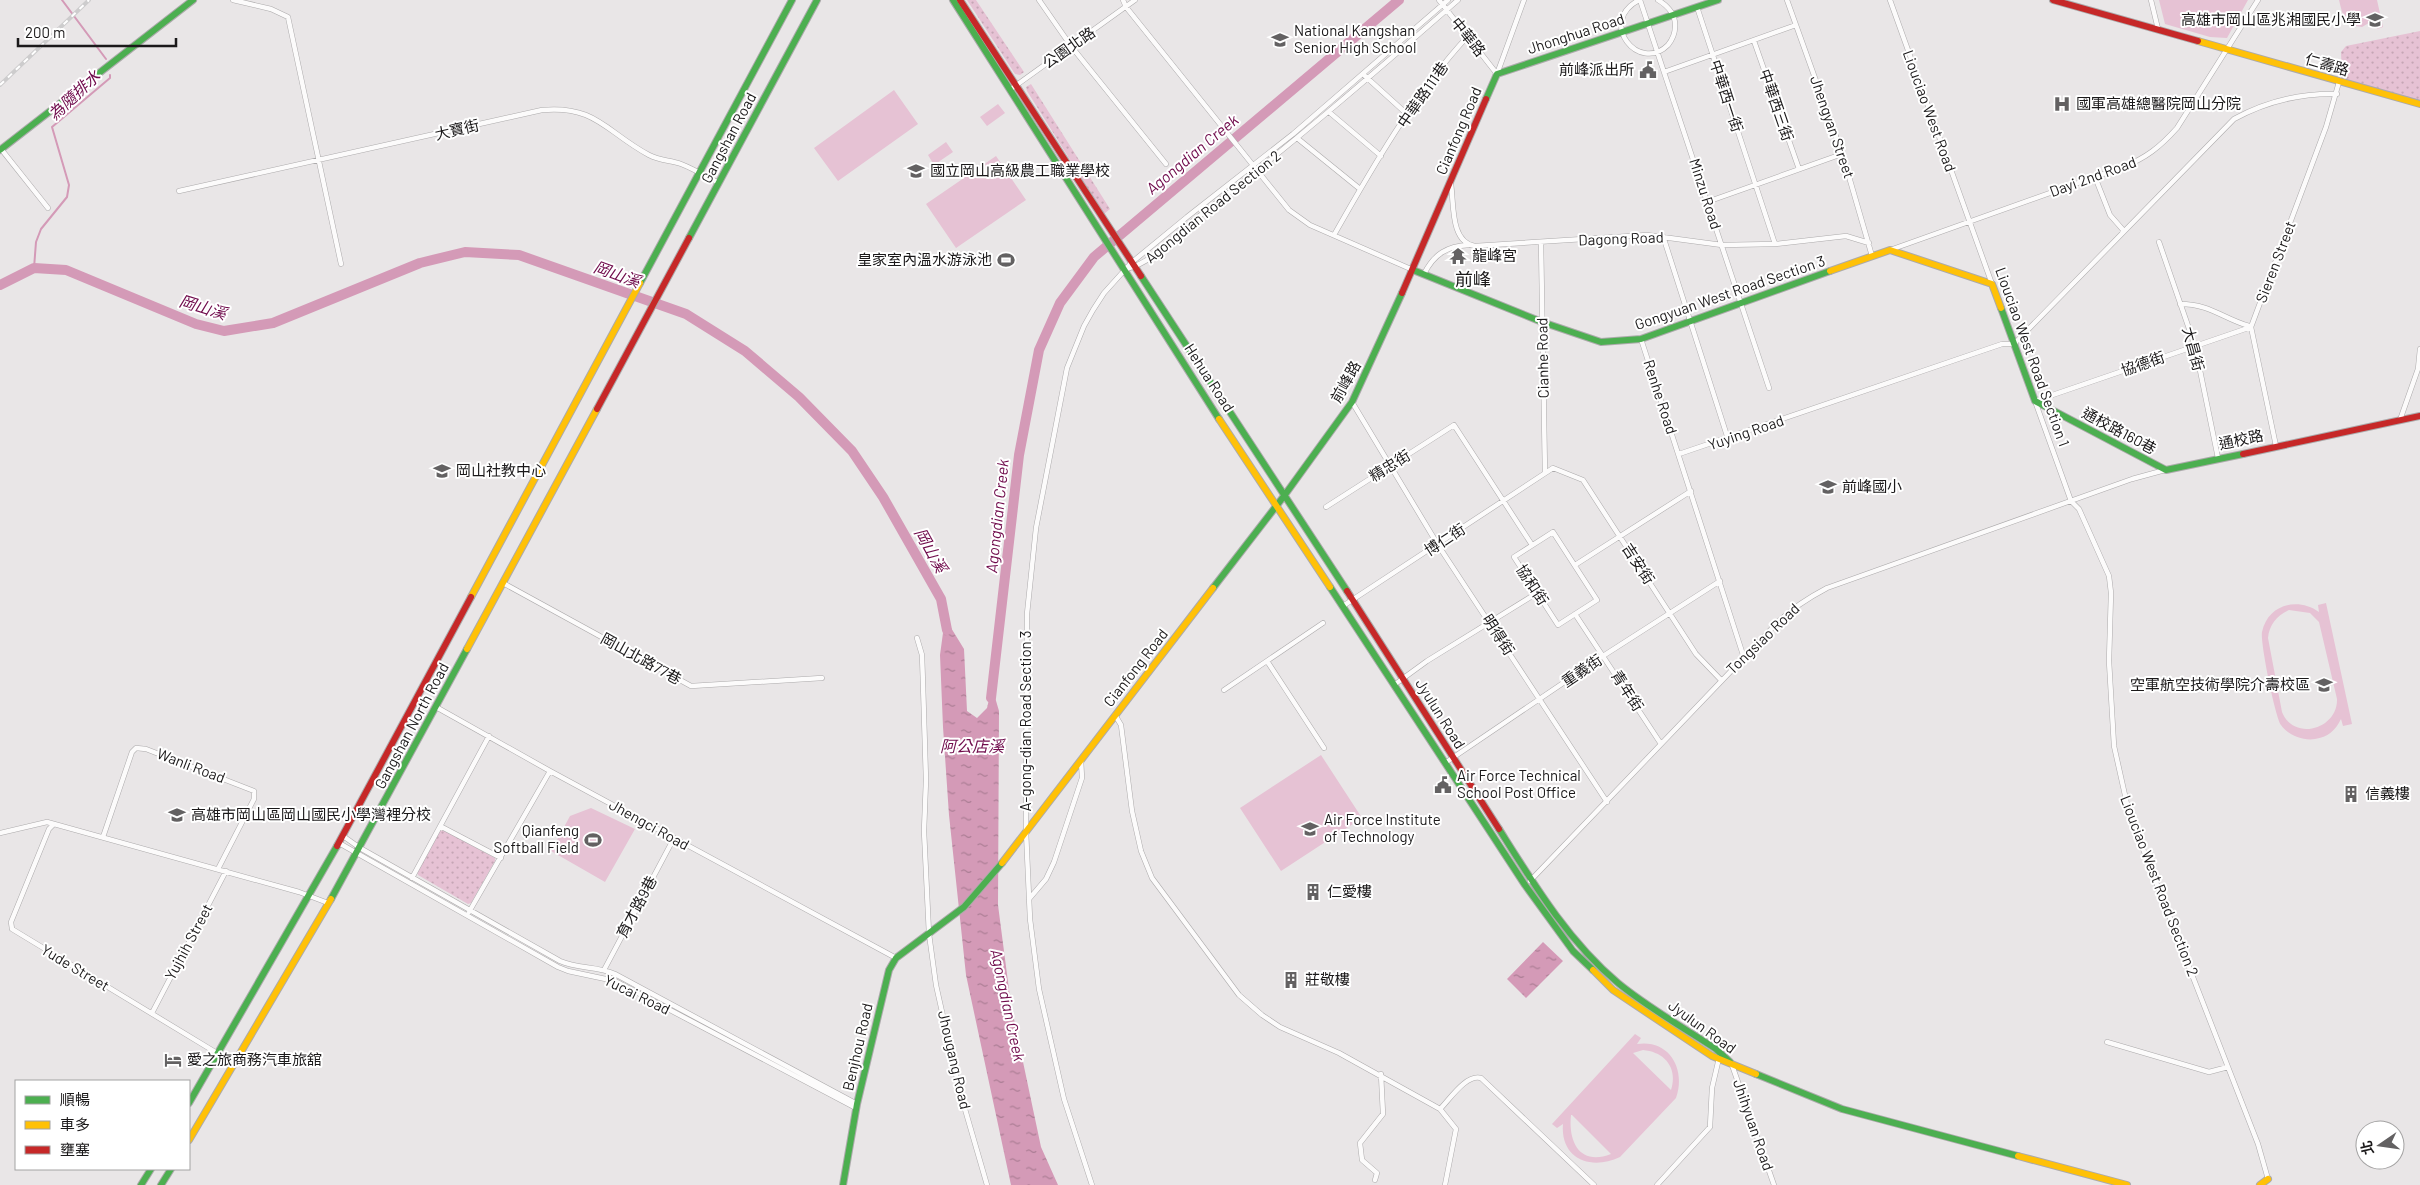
<svg xmlns="http://www.w3.org/2000/svg" width="2420" height="1185" viewBox="0 0 2420 1185" font-family="Barlow,'Noto Sans TC',sans-serif">
	<style>
		.green { fill: #e6c2d4; fill-rule: evenodd }
		.park { fill: url(#park-dots) }
		.water { fill: url(#water-ripples) }
		.lines { fill: none; stroke-linecap: round; stroke-linejoin: round }
		.stream { stroke: #d49ab7; stroke-width: 2 }
		.river { stroke: #d49ab7; stroke-width: 10 }
		.street-casing { stroke: #acaaab; stroke-width: 5.5 }
		.fast-casing { stroke: #acaaab; stroke-width: 8 }
		.slow-casing { stroke: #acaaab; stroke-width: 8 }
		.jam-casing { stroke: #acaaab; stroke-width: 8 }
		.street { stroke: #fcfbfb; stroke-width: 4.5 }
		.fast { stroke: #4caf50; stroke-width: 6 }
		.slow { stroke: #ffc107; stroke-width: 6 }
		.jam { stroke: #c62828; stroke-width: 6 }
		.rail-casing { stroke: #cdcccd; stroke-width: 4 }
		.rail { stroke: #fff; stroke-width: 2; stroke-dasharray: 5.5; stroke-linecap: butt }
		.labels { text-anchor: middle; stroke-width: 4; stroke-linejoin: round; paint-order: stroke }
		.poi-label { font-size: 15px; fill: #1b191a; stroke: #fff; text-anchor: start }
		.street-label { font-size: 15px; fill: #1b191a; stroke: #fff }
		.water-label { font-size: 16px; font-style: italic; fill: #6f0a4b; stroke: #fff }
		.quarter-label { font-size: 18px; fill: #1b191a; stroke: #fff }
	</style>
	<defs>
		<pattern id="park-dots" width="8" height="8" patternUnits="userSpaceOnUse" patternTransform="scale(1.25)"><rect width="8" height="8" fill="#e6c2d4"/><path d="M2 2h.1M6 6h.1" fill="none" stroke="#c5a6b5" stroke-width="1.8" stroke-linecap="round"/></pattern>
		<pattern id="water-ripples" width="26" height="14" patternUnits="userSpaceOnUse" patternTransform="scale(1.25)"><rect width="26" height="14" fill="#d49ab7"/><path d="M2 4q2-2 4 0t4 0M15 11q2-2 4 0t4 0" fill="none" stroke="#ab7d94"/></pattern>
	</defs>
	<rect width="100%" height="100%" fill="#e9e6e7"/>
	<path class="green" d="M2159,0h89l-21,38 -17,-1 -45,-13z
		M2339,0h38l6,27 -6,2 -3,-9 -12,7c-18,-2 -19,-11 -23,-27z
		M894,90l24,34 -80,57 -24,-33z
		M998,104l7,9 -18,13 -7,-9z
		M946,142l7,10 -19,13 -6,-10z
		M996,156l30,44 -70,48 -30,-44z
		M2326,603l26,121 -9,2 -2,-7c-6,12 -13,18 -26,20 -12,2 -27,-4 -34,-14 -6,-9 -21,-83 -19,-93 6,-28 36,-35 57,-20l-1,-7zM2289,610l21,3 9,9 18,77c1,30 -43,43 -55,13l-14,-74c1,-13 9,-23 21,-28z
		M1321,755l41,63 -81,53 -41,-63z
		M591,808l44,21 -30,53 -54,-31 19,-35z
		M1635,1034l6,4 -4,6c33,-5 49,26 39,54l-56,59c-29,14 -60,2 -57,-33l-6,4 -5,-4zM1643,1050c22,2 35,18 28,40l-38,-37zM1571,1115h1l39,39c-31,12 -43,-12 -40,-39z"/>
	<path class="park" d="M967,0h9l48,72 -4,3 -5,-1z
		M2420,31v70l-78,-20 -1,-29 5,-6z
		M1031,84l79,125 -6,5 -77,-123 -1,-4z
		M444,830l51,28v3l-24,42 -3,1 -50,-29 -1,-3 23,-41z"/>
	<path class="water" d="M945,618l19,31 3,62 10,7 10,-10 5,-21 7,24 -1,194 13,100 30,142 17,38h-47l-45,-210 -17,-160 -6,-88 -3,-72z
		M1543,942l20,19 -37,37 -19,-19z"/>
	<g class="lines">
		<path class="stream" d="M62,0l44,59
			M34,268l2,-26 5,-13 26,-32 2,-12 -17,-58 58,-49v-3"/>
		<path class="river" d="M0,285l34,-17 32,2 130,54 28,7 49,-8 147,-60 45,-11 54,3 167,59 59,37 54,46 53,54 31,46 58,102 6,31
			M991,698l28,-243 20,-105 21,-47 34,-46 305,-257"/>
		<g class="street-casing">
			<path id="street" d="M233,0l38,9 17,8 53,247
				M1039,0l32,46 95,118
				M1123,0l3,7 163,203 21,15 103,45
				M1439,0l58,74
				M1639,0c-42,22 0,74 29,45 4,-5 7,-11 7,-18 1,-13 -7,-21 -17,-27
				M1640,0l129,388
				M1787,0l56,156 29,100
				M1890,0l102,284
				M2151,0l7,29
				M1697,7l78,237
				M1754,41l45,128
				M1664,72l132,-47
				M1497,74l27,-74
				M1365,76l43,39
				M1011,89l124,-89
				M1329,112l52,44
				M1297,138l63,51
				M1,149l47,59
				M2095,177l15,38 14,16
				M1451,184c3,19 -1,58 24,62l172,-11 75,10 53,-1 71,-8 23,7
				M179,191l363,-81c54,-5 64,22 107,45 11,6 21,5 32,9 13,5 26,13 38,19
				M1707,202l135,-48
				M1334,235c38,-67 81,-142 134,-199
				M1663,236l65,203
				M1541,242l4,231
				M2159,242l36,104 23,112
				M1890,250l233,-83c23,-9 37,-20 54,-39l81,-128
				M1126,269c28,-7 45,-30 67,-48 91,-70 178,-145 265,-221
				M1424,274c10,-20 23,-28 45,-29
				M2180,304c30,0 42,14 69,22
				M2251,327l-216,74 36,100 8,8 30,67 2,17 -2,68 5,85 15,67 129,331 10,35
				M1641,339l103,319
				M1352,402l86,143 169,257
				M2400,420l18,-51 2,-20
				M2276,446l-25,-119 75,-200 13,-45
				M1679,454l323,-110h12l220,-225c33,-18 65,-26 103,-25
				M1326,507l128,-82 78,120
				M1553,532l44,68 -39,25 -44,-68z
				M1575,565l116,-74
				M503,583l188,103 131,-8
				M1343,606l210,-138 30,12 113,174 25,26
				M1575,614l86,130
				M917,638l5,17 1,29 3,96 -2,51 5,103 7,51 24,107 27,93
				M1267,661l57,87
				M1394,685l33,-24 110,-68
				M1224,690l99,-67
				M436,707l114,64
				M1115,715l6,10 11,86 9,40 11,27 87,117 23,20 18,12 59,26 101,56 16,20 -11,56
				M1445,763l158,-107 117,-75
				M53,825l-4,4 -38,93 1,7 223,135
				M440,826l61,32
				M0,833l47,-11 252,70 29,11
				M343,836l17,12 200,113c18,8 37,5 55,13l242,130
				M103,837l29,-85 4,-4 10,1 108,42v8l-36,70
				M339,843l219,124 10,4 47,10 241,127
				M412,878l77,-142
				M1530,881l247,-258c15,-15 31,-25 50,-35l305,-109 33,-9
				M1029,899l17,-20 8,-17 28,-84 -1,-18
				M469,912l81,-141 346,187
				M604,970l70,-132
				M152,1013l74,-142
				M2107,1042l102,30 19,-5
				M1732,1065l42,120
				M1440,1109c10,-10 26,-35 41,-31l113,107
				M1375,1180l2,-7 -15,-13 -2,-17 23,-29 -2,-40
				M1092,1185l-28,-86 -25,-110 -9,-70 -4,-88 1,-217 9,-86 31,-160 17,-42 9,-16 11,-17 27,-30 56,-46 106,-83 155,-134
				M1657,1185l53,-58 2,-39 7,-30"/>
		</g>
		<g class="fast-casing">
			<path id="fast" d="M953,0l266,419
				M1486,99l11,-25 221,-74
				M0,150l193,-150
				M689,238l128,-238
				M1413,270l129,52 59,20 40,-3 189,-68
				M1141,276l206,315
				M640,283l152,-283
				M2001,308l34,93 131,69 77,-16
				M1330,587l195,298 48,66 20,19
				M1213,588l71,-92 68,-94 50,-109
				M1499,829c34,54 69,112 119,154 29,24 66,45 98,66l14,13
				M331,899l136,-250
				M1756,1074l86,35 176,47
				M189,1103l148,-257
				M141,1185l10,-16
				M161,1185l10,-16
				M843,1185l14,-81 32,-134 7,-12 68,-51 38,-44"/>
		</g>
		<g class="slow-casing">
			<path id="slow" d="M2198,41l222,63
				M1830,271l60,-21 102,34 9,24
				M1219,419l111,168
				M471,597l169,-314
				M467,649l130,-240
				M1002,863l211,-275
				M1593,970l20,20 99,66 44,18
				M189,1140l142,-241
				M2018,1156l109,29
				M2260,1185l8,-6"/>
		</g>
		<g class="jam-casing">
			<path id="jam" d="M960,0l181,276
				M2053,0l145,41
				M1402,293l84,-194
				M597,409l92,-171
				M2243,454l177,-38
				M1347,591l152,238
				M337,846l134,-249"/>
		</g>
		<use href="#street" class="street"/>
		<use href="#fast" class="fast"/>
		<use href="#slow" class="slow"/>
		<use href="#jam" class="jam"/>
		<g class="rail-casing">
			<path id="rail" d="M0,85l89,-85"/>
		</g>
		<use href="#rail" class="rail"/>
	</g>
	<defs>
		<g id="school-bare" transform="scale(1.35)"><path d="M0-5L7-2L0 1L-7-2ZM-4 1L0 2.5L4 1V4Q0 6-4 4Z" fill="#636162" stroke="#fff" stroke-width="2.5" paint-order="stroke"/></g>
		<g id="civic-bare" transform="scale(1.35)"><path d="M-.6-6.5H3V-4.5H.6V-3L4-1V1h2V6H-6V1h2V-1L-.6-3ZM-1.2 2.5V6h2.4V2.5Z" fill="#636162" stroke="#fff" stroke-width="2.5" paint-order="stroke"/></g>
		<g id="hospital-bare" transform="scale(1.35)"><path d="M-5-5h3v3.5h4V-5h3V5h-3V1.5h-4V5h-3Z" fill="#636162" stroke="#fff" stroke-width="2.5" paint-order="stroke"/></g>
		<g id="temple-bare" transform="scale(1.35)"><path d="M0-6L5-2H3V0L6.5 2.5H4V6H1.5V3h-3V6H-4V2.5H-6.5L-3 0V-2H-5Z" fill="#636162" stroke="#fff" stroke-width="2.5" paint-order="stroke"/></g>
		<g id="stadium-bare" transform="scale(1.35)"><path d="M0-5a6.5 5 0 1 0 0 10a6.5 5 0 1 0 0-10ZM-3.5-1.8h7v3.6h-7Z" fill="#636162" stroke="#fff" stroke-width="2.5" paint-order="stroke"/></g>
		<g id="university-bare" transform="scale(1.35)"><path d="M0-5L7-2L0 1L-7-2ZM-4 1L0 2.5L4 1V4Q0 6-4 4Z" fill="#636162" stroke="#fff" stroke-width="2.5" paint-order="stroke"/></g>
		<g id="building-bare" transform="scale(1.35)"><path d="M-4-6H4V6H1V3H-1V6H-4ZM-2.5-4.3h1.7v1.8h-1.7ZM.8-4.3h1.7v1.8H.8ZM-2.5-1h1.7V.8h-1.7ZM.8-1h1.7V.8H.8Z" fill="#636162" stroke="#fff" stroke-width="2.5" paint-order="stroke"/></g>
		<g id="hotel-bare" transform="scale(1.35)"><path d="M-6-4.5h1.5V1H6V5H4.5V3h-9V5H-6ZM-4 0a1.8 1.8 0 1 1 3.6 0ZM.5 0V-2.5h3Q6-2.5 6 0Z" fill="#636162" stroke="#fff" stroke-width="2.5" paint-order="stroke"/></g>
	</defs>
	<g fill-rule="evenodd">
		<use href="#school-bare" x="2375" y="20"/>
		<use href="#school-bare" x="1280" y="40"/>
		<use href="#civic-bare" x="1648" y="70"/>
		<use href="#hospital-bare" x="2062" y="104"/>
		<use href="#school-bare" x="916" y="171"/>
		<use href="#temple-bare" x="1458" y="256"/>
		<use href="#stadium-bare" x="1006" y="260"/>
		<use href="#university-bare" x="442" y="471"/>
		<use href="#school-bare" x="1828" y="487"/>
		<use href="#university-bare" x="2324" y="685"/>
		<use href="#civic-bare" x="1443" y="785"/>
		<use href="#building-bare" x="2351" y="794"/>
		<use href="#school-bare" x="177" y="815"/>
		<use href="#university-bare" x="1310" y="829"/>
		<use href="#stadium-bare" x="593" y="840"/>
		<use href="#building-bare" x="1313" y="892"/>
		<use href="#building-bare" x="1291" y="980"/>
		<use href="#hotel-bare" x="173" y="1060"/>
	</g>
	<g class="labels">
		<g class="poi-label">
			<text x="2361" y="25" text-anchor="end">高雄市岡山區兆湘國民小學</text>
			<text x="1294" y="36">National Kangshan<tspan x="1294" dy="17">Senior High School</tspan></text>
			<text x="1634" y="75" text-anchor="end">前峰派出所</text>
			<text x="2076" y="109">國軍高雄總醫院岡山分院</text>
			<text x="930" y="176">國立岡山高級農工職業學校</text>
			<text x="1472" y="261">龍峰宮</text>
			<text x="992" y="265" text-anchor="end">皇家室內溫水游泳池</text>
			<text x="456" y="476">岡山社教中心</text>
			<text x="1842" y="492">前峰國小</text>
			<text x="2310" y="690" text-anchor="end">空軍航空技術學院介壽校區</text>
			<text x="1457" y="781">Air Force Technical<tspan x="1457" dy="17">School Post Office</tspan></text>
			<text x="2365" y="799">信義樓</text>
			<text x="191" y="820">高雄市岡山區岡山國民小學灣裡分校</text>
			<text x="1324" y="825">Air Force Institute<tspan x="1324" dy="17">of Technology</tspan></text>
			<text x="579" y="836" text-anchor="end">Qianfeng<tspan x="579" dy="17">Softball Field</tspan></text>
			<text x="1327" y="897">仁愛樓</text>
			<text x="1305" y="985">莊敬樓</text>
			<text x="187" y="1065">愛之旅商務汽車旅舘</text>
		</g>
		<g class="street-label">
			<text transform="translate(1576 34) rotate(-18)" y="5">Jhonghua Road</text>
			<text transform="translate(1468 37) rotate(51)" y="5">中華路</text>
			<text transform="translate(1069 48) rotate(-35)" y="5">公園北路</text>
			<text transform="translate(2327 65) rotate(16)" y="5">仁壽路</text>
			<text transform="translate(1423 95) rotate(-55)" y="5">中華路111巷</text>
			<text transform="translate(1726 96) rotate(72)" y="5">中華西一街</text>
			<text transform="translate(1776 105) rotate(71)" y="5">中華西三街</text>
			<text transform="translate(1929 111) rotate(70)" y="5">Liouciao West Road</text>
			<text transform="translate(1832 127) rotate(71)" y="5">Jhengyan Street</text>
			<text transform="translate(457 130) rotate(-13)" y="5">大寶街</text>
			<text transform="translate(1459 131) rotate(-67)" y="5">Cianfong Road</text>
			<text transform="translate(729 138) rotate(-62)" y="5">Gangshan Road</text>
			<text transform="translate(2093 177) rotate(-20)" y="5">Dayi 2nd Road</text>
			<text transform="translate(1705 194) rotate(72)" y="5">Minzu Road</text>
			<text transform="translate(1213 207) rotate(-39)" y="5">Agongdian Road Section 2</text>
			<text transform="translate(1621 239) rotate(-2)" y="5">Dagong Road</text>
			<text transform="translate(2276 262) rotate(-69)" y="5">Sieren Street</text>
			<text transform="translate(1730 293) rotate(-19)" y="5">Gongyuan West Road Section 3</text>
			<text transform="translate(2193 349) rotate(75)" y="5">大昌街</text>
			<text transform="translate(2032 357) rotate(70)" y="5">Liouciao West Road Section 1</text>
			<text transform="translate(1543 358) rotate(-91)" y="5">Cianhe Road</text>
			<text transform="translate(2143 364) rotate(-19)" y="5">協德街</text>
			<text transform="translate(1209 378) rotate(57)" y="5">Hehua Road</text>
			<text transform="translate(1346 382) rotate(-61)" y="5">前峰路</text>
			<text transform="translate(1660 397) rotate(72)" y="5">Renhe Road</text>
			<text transform="translate(2119 431) rotate(28)" y="5">通校路160巷</text>
			<text transform="translate(1746 433) rotate(-19)" y="5">Yuying Road</text>
			<text transform="translate(2241 440) rotate(-12)" y="5">通校路</text>
			<text transform="translate(1390 466) rotate(-32)" y="5">精忠街</text>
			<text transform="translate(1445 540) rotate(-33)" y="5">博仁街</text>
			<text transform="translate(1638 564) rotate(57)" y="5">吉安街</text>
			<text transform="translate(1532 585) rotate(57)" y="5">協和街</text>
			<text transform="translate(1498 635) rotate(57)" y="5">明得街</text>
			<text transform="translate(1763 639) rotate(-44)" y="5">Tongsiao Road</text>
			<text transform="translate(641 659) rotate(29)" y="5">岡山北路77巷</text>
			<text transform="translate(1136 668) rotate(-52)" y="5">Cianfong Road</text>
			<text transform="translate(1582 671) rotate(-34)" y="5">重義街</text>
			<text transform="translate(1627 691) rotate(57)" y="5">青年街</text>
			<text transform="translate(1440 714) rotate(58)" y="5">Jyulun Road</text>
			<text transform="translate(1026 721) rotate(-90)" y="5">A-gong-dian Road Section 3</text>
			<text transform="translate(412 726) rotate(-62)" y="5">Gangshan North Road</text>
			<text transform="translate(191 766) rotate(21)" y="5">Wanli Road</text>
			<text transform="translate(649 825) rotate(29)" y="5">Jhengci Road</text>
			<text transform="translate(2159 886) rotate(69)" y="5">Liouciao West Road Section 2</text>
			<text transform="translate(637 907) rotate(-62)" y="5">育才路9巷</text>
			<text transform="translate(189 942) rotate(-62)" y="5">Yujhih Street</text>
			<text transform="translate(75 968) rotate(31)" y="5">Yude Street</text>
			<text transform="translate(637 995) rotate(26)" y="5">Yucai Road</text>
			<text transform="translate(1702 1027) rotate(36)" y="5">Jyulun Road</text>
			<text transform="translate(858 1047) rotate(-77)" y="5">Benjhou Road</text>
			<text transform="translate(954 1060) rotate(77)" y="5">Jhougang Road</text>
			<text transform="translate(1753 1125) rotate(71)" y="5">Jhihyuan Road</text>
		</g>
		<g class="water-label">
			<text transform="translate(74 95) rotate(-43)" y="6">為隨排水</text>
			<text transform="translate(1192 154) rotate(-40)" y="6">Agongdian Creek</text>
			<text transform="translate(617 274) rotate(20)" y="6">岡山溪</text>
			<text transform="translate(203 307) rotate(17)" y="6">岡山溪</text>
			<text transform="translate(997 516) rotate(-84)" y="6">Agongdian Creek</text>
			<text transform="translate(931 550) rotate(61)" y="6">岡山溪</text>
			<text x="972" y="752">阿公店溪</text>
			<text transform="translate(1008 1005) rotate(78)" y="6">Agongdian Creek</text>
		</g>
		<g class="quarter-label">
			<text x="1473" y="286">前峰</text>
		</g>
	</g>
	<rect x="15" y="1080" width="175" height="90" fill="#ffffff" stroke="#a4a3a3"/>
	<rect x="25" y="1096" width="25" height="8" fill="#4caf50" stroke="#a4a3a3"/>
	<text x="60" y="1105" font-size="15" fill="#1b191a">順暢</text>
	<rect x="25" y="1121" width="25" height="8" fill="#ffc107" stroke="#a4a3a3"/>
	<text x="60" y="1130" font-size="15" fill="#1b191a">車多</text>
	<rect x="25" y="1146" width="25" height="8" fill="#c62828" stroke="#a4a3a3"/>
	<text x="60" y="1155" font-size="15" fill="#1b191a">壅塞</text>
	<g transform="translate(2380 1145) rotate(257)"><circle r="24" fill="#ffffff" stroke="#a4a3a3"/>
	<path d="M0-4L9 19L0 12L-9 19Z" fill="#636162"/>
	<text y="-8" font-size="14" font-weight="bold" text-anchor="middle" fill="#1b191a">北</text>
	</g>
	<path d="M18 38v8h158v-8" fill="none" stroke="#1b191a" stroke-width="2.5"/>
	<text x="25" y="38" font-size="15" fill="#1b191a" stroke="#ffffff" stroke-width="4" paint-order="stroke">200 m</text>
</svg>
